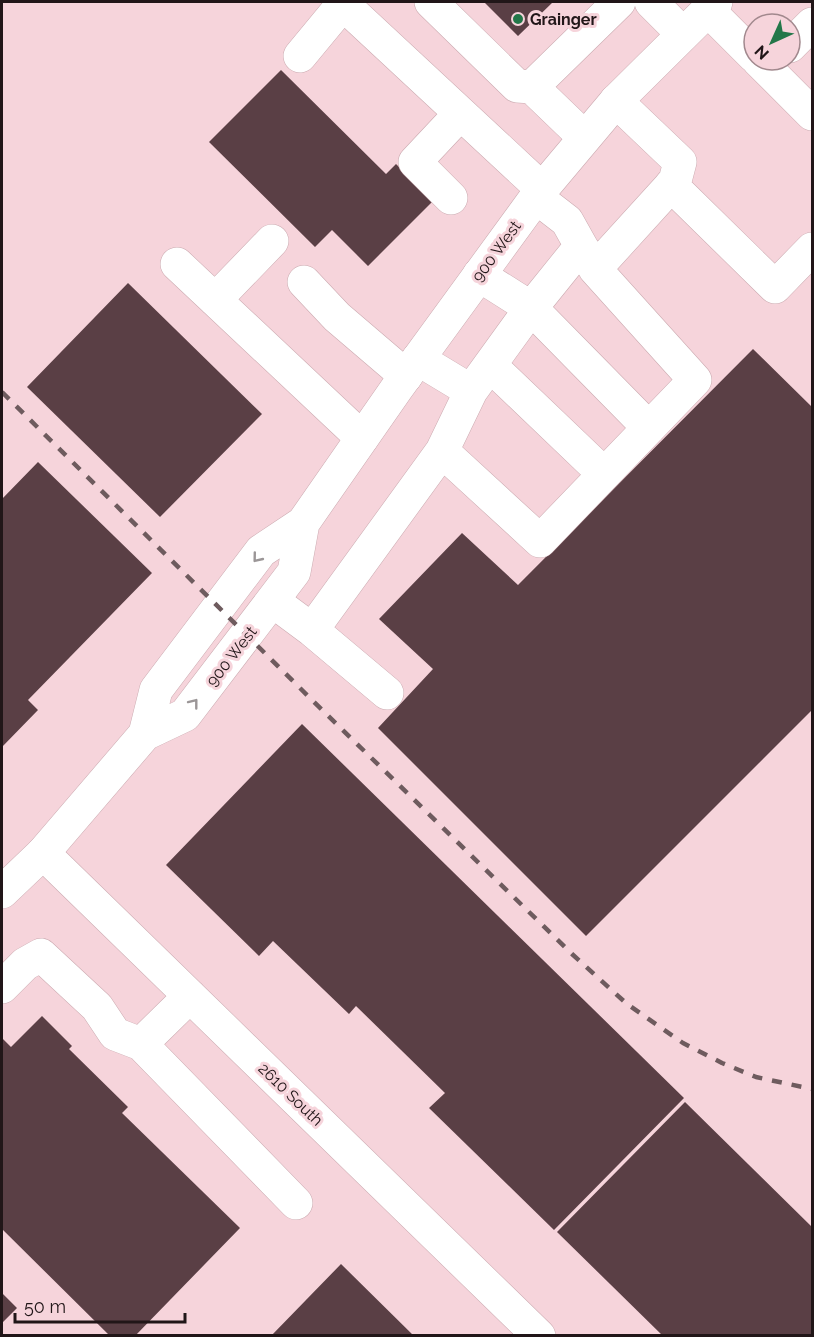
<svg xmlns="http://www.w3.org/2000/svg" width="814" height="1337" viewBox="0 0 814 1337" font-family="Raleway,sans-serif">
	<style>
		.building { fill: #5a3f45 }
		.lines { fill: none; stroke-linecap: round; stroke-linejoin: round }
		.minor-casing { stroke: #cbaab0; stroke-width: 34 }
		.major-casing { stroke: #cbaab0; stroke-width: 34 }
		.minor { stroke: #fff; stroke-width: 33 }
		.major { stroke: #fff; stroke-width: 33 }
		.rail { stroke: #6e5b5e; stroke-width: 4.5; stroke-dasharray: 10 10; stroke-linecap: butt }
		.oneway { stroke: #9b9697 }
		.poi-dot { fill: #237749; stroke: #f6d4db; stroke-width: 2 }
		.labels { text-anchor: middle; stroke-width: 6; stroke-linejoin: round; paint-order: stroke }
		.poi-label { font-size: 16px; font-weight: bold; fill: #211618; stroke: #f6d4db; text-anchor: start }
		.street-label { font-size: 16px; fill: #211618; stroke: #f6d4db }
	</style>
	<rect width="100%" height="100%" fill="#f6d4db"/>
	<path class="building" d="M484,2h69l-35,34z
		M281,70l105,104 10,-10 37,37 -65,65 -36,-36 -17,17 -106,-105z
		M128,283l134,131 -102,103 -133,-130z
		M753,349l59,58v303l-226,226 -208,-208 55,-59 -54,-50 83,-86 56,52z
		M38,462l114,111 -124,127 10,10 -36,37v-248z
		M302,724l382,374 -130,132 -125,-122 16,-15 -89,-87 -7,8 -76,-73 -14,15 -93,-91z
		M42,1016l30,30 -3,3 59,58 -6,6 118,115 -105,108h-25l-108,-107v-191l9,9z
		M685,1102l127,125v109h-149l-106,-104z
		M341,1264l73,72h-143z
		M2,1293l15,15 -15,15z"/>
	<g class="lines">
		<g class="minor-casing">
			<path id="minor" d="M431,2l86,84 15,1
				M651,2l32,32
				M708,10l46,46
				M790,46l22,-22
				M300,56l43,-52 199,185
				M758,60l54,54
				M584,137l-52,-50 87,-85
				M671,185l104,102 37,-38
				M536,197l31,24 14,25
				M451,198l-36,-36 45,-48
				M177,264l185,174
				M479,275l52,33 118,120
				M304,282l33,35 69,59
				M215,300l57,-59
				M418,359l53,32
				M490,365l114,109
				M442,451l29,-60 60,-83 50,-62 14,23
				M273,601l39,29 130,-179 98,90 155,-161 -100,-111 80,-88 5,-19 -64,-61
				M312,630l75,63
				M43,853l496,483
				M2,987l23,-23 16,-9 56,52 18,27 26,10 49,-48
				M141,1044l155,159"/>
		</g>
		<g class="major-casing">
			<path id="major" d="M145,734l11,-44 105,-139 42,-28 94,-135 145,-199 74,-88 100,-99
				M2,892l41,-39 102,-119 40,-19 109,-143 9,-49"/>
		</g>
		<use href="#minor" class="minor"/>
		<use href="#major" class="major"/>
		<path class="rail" d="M2,392l309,307 261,255 55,50 56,39 39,20 34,14 56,12"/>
	</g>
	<defs><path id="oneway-chevron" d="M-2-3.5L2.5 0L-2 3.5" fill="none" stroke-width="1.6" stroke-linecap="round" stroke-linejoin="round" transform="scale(1.5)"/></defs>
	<g class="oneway">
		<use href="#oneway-chevron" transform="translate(257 558) rotate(129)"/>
		<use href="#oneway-chevron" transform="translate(194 703) rotate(-52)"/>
	</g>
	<circle class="poi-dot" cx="518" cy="19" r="6"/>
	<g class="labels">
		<g class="poi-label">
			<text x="530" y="25">Grainger</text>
		</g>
		<g class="street-label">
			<text transform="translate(496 251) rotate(-54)" y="6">900 West</text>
			<text transform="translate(231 656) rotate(-52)" y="6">900 West</text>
			<text transform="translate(291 1094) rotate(44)" y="6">2610 South</text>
		</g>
	</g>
	<rect width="814" height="1337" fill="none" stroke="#211618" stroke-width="6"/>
	<g transform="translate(772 42) rotate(225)"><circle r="28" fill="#f6d4db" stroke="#a1888d" stroke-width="1.5"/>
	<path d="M0-4.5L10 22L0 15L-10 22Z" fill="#237749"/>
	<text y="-9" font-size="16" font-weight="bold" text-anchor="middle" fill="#211618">N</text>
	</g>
	<path d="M15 1313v9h170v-9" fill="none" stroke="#211618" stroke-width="3"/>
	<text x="24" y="1313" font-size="18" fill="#211618" stroke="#f6d4db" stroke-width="4.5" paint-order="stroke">50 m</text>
</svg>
